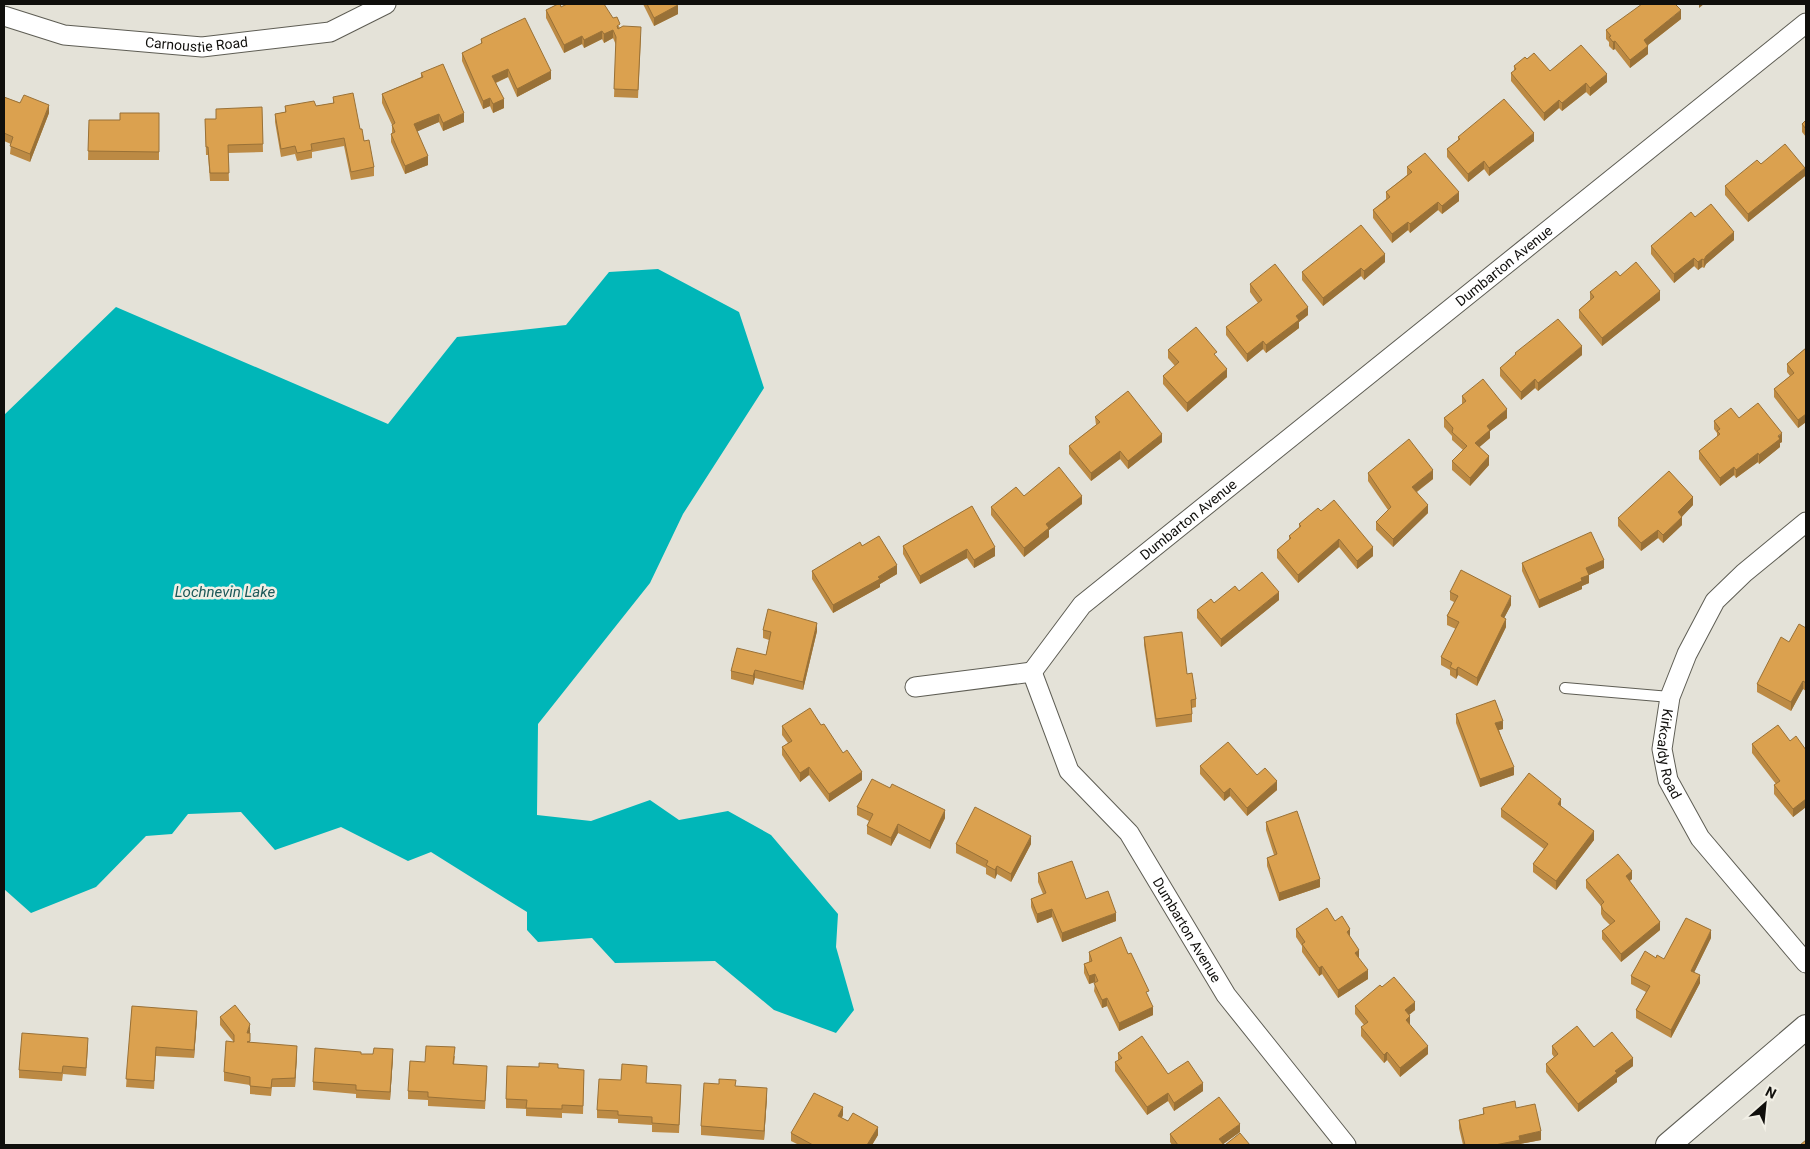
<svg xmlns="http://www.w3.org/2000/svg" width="1810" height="1149" viewBox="0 0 1810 1149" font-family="Roboto,sans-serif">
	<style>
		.water { fill: #00b6b8 }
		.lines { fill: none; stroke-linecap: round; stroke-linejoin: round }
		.service-casing { stroke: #5e5d54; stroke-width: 12 }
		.minor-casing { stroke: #5e5d54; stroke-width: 21 }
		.tertiary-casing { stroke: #5e5d54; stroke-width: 26 }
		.service { stroke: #fff; stroke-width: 10 }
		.minor { stroke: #fff; stroke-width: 19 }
		.tertiary { stroke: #fff; stroke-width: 24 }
		.wall { fill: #bc8a44 }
		.shaded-wall { fill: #997137 }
		.building { fill: #dba14f; stroke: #997137 }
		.labels { text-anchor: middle; stroke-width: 5; stroke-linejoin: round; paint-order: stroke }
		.street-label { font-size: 14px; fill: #100f0c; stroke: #f1efe5 }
		.water-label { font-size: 15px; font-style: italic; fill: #1d5859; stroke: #f1efe5 }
	</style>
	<rect width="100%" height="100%" fill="#e4e2d8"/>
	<path class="water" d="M658,269l81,43 25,76 -81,126 -33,69 -112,141 -1,91 54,6 59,-21 29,20 49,-9 43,24 67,79 -2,33 18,63 -18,23 -62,-23 -59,-49 -100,2 -23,-25 -54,4 -11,-12v-18l-96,-60 -23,9 -67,-34 -66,23 -34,-38 -53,2 -16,20 -26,2 -50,51 -65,26 -27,-24v-474l112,-108 272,117 69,-87 109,-12 43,-53z"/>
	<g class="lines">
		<g class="service-casing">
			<path id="service" d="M1565,688l105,9"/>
		</g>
		<g class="minor-casing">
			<g id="minor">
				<path id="s1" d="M4,16l60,19 138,12 128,-15 56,-28"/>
				<path id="s2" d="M1806,522l-62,51 -29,28 -28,53 -17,43 -8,52 6,31 32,58 106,125"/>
				<path id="s3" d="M1032,672l50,-67 724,-582"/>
				<path id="s4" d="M1032,672l37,99 60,62 97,162 120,150"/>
				<path d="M915,687l117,-15"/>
			</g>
		</g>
		<g class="tertiary-casing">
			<path id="tertiary" d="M1668,1145l138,-118"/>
		</g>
		<use href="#service" class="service"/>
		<use href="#minor" class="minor"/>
		<use href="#tertiary" class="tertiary"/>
	</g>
	<path class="wall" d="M643,4h34l1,10 -24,12z
		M561,7l52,11 7,10 21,8 -3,62 -24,-1 2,-52 -3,-7 -9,5 -2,-4 -18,9 -2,-4 -18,9 -18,-35v-8z
		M1681,19l-33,26v9l-18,14 -15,-19 -2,1 -4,-4v-4l-3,-3v-9z
		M481,39l70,40 -34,18 -9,-20 -12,6 8,25 -11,5 -3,-7 -7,3 -21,-48v-8l19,-9z
		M1527,59l23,12 57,11 -17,14 -4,-4 -24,19 -3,-3 -15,13 -33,-40v-8l3,-2v-5z
		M421,73l43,49 -21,9 -4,-9 -22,9 11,34 -23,9 -14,-32v-8l1,-1v-8l-10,-22v-9l39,-17z
		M4,97l45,16 -19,49 -20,-8 1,-10 -7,-3z
		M333,97l27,32 14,38v9l-23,4 -7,-34 -32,6v6l-15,3 -2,-7 -14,3 -6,-35v-8l10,-2v-6h31l17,-3z
		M262,107l1,45 -35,1 1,28h-19l-2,-26h-2l-1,-36h11z
		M159,113v47h-71l1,-40h31z
		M1806,120v17l-4,-5v-8z
		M1458,137l76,4 -45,35 -5,-7 -16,13 -21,-25v-8l11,-9z
		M1761,164l44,12 -57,46 -23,-27v-9z
		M1407,167l52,34 -17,13 -4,-4 -28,23 -2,-3 -16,13 -19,-25v-8l13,-11v-7l21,-17z
		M1695,217l39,23 -28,24 -2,4 -2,-1 -4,3 -4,-4 -20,17 -23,-29v-8z
		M1385,262l-21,18 -3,-4 -38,30 -21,-26v-8z
		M1620,276l40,24 -58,46 -23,-28v-8l11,-10v-8z
		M1250,284l58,31 -9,7v6l-33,25 -3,-4 -16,13 -21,-27v-8l32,-24 -8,-11z
		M1806,348v74l-8,6 -24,-31v-8l16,-13 -3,-4v-8z
		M1168,350l49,7 10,20 -40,35 -24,-28v-8l12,-10 -7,-8z
		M1515,353l67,2 -44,36 -3,-3 -14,12 -21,-24v-8l15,-12z
		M1462,396l45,22 -17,13v7l-11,9 10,18 -19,21 -18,-16v-9l11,-11 -11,-10v-4l-8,-9v-9l18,-14z
		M1095,417l67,25 -34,27 -8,-10 -29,22 -22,-27v-8l27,-21z
		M1739,418l43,24 -2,1v4l-21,17 -1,-2 -22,16 -2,-3 -14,11 -21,-27v-8l18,-14v-4l-3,-4v-8z
		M1368,473l65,6 -16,13 11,21 -35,34 -17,-17v-8l12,-12 -20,-29z
		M1024,496l58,8 -33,26v7l-25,20 -33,-42v-8z
		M1693,505l-11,11v9l-19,18 -5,-5 -17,13 -23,-25v-8z
		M972,506l23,50 -21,12 -7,-10 -47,26 -17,-30v-8z
		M1321,511l52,45 -16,13 -18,-22 -41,36 -21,-25v-8l12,-10v-4l10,-8v-4z
		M862,546l35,28 -17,10v3l-47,26 -21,-34v-8z
		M1522,563l82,5 -15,7v8l-7,3v3l-43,19 -17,-37z
		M1239,591l40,9 -58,47 -24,-29v-8z
		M1450,592l61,13 -7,13 2,9 -29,59 -19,-11 -2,4 -6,-4v-5l-9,-5v-8l15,-28 -9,-4v-9l7,-14 -4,-2z
		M1806,628v63l-3,-2 -12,22 -34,-19v-8l32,-42z
		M763,630l54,1 -14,59 -48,-12 -2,7 -22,-6v-8l35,-16 3,-15 -6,-2z
		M1144,637l43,37 9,25v8l-4,1v14l-36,5 -12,-82z
		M1456,714l47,15 -4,1 15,45 -34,12 -24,-64z
		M821,725l41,55 -33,22 -20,-27 -9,7 -18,-27v-8l6,-4 -6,-8v-9z
		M1790,741l16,9v57l-13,10 -19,-23v-9l2,-1 -24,-31v-9z
		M1200,766l57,9 20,15 -30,26 -17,-20 -6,5 -24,-27z
		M1561,806l33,34 -38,50 -23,-18v-8l11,-15 -43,-32v-8z
		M857,807l88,11 -15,31 -32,-16 -7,13 -24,-12v-8l2,-5 -12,-6z
		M1266,822l54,65 -41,14 -12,-35v-8l7,-3 -8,-25z
		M956,844h75l-20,38 -14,-8 -2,5 -9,-5v-6l-30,-15z
		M1038,873l48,26 30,22 -54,21 -10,-25 -15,6 -6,-16v-8l12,-5 -5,-12z
		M1632,879l-3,2 31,49 -39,32 -19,-23v-8l8,-6 -7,-7 -2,-4v-8l-15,-18v-8z
		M1335,921l15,16 18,42 -30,19 -16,-24 -3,2 -17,-24v-6l-6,-9v-8z
		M1711,938l-17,34 6,11 -29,55 -35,-20v-8l10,-18 -15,-8v-8l25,-18 8,1z
		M1089,952l60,46 4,17 -34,16 -12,-25 -5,2 -8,-17 1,-9 -6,2 -5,-11v-9l5,-2z
		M1382,987l33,23 -6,5 1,10 18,29 -28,23 -13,-17 -3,3 -23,-27v-9l3,-2 -9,-11v-8z
		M132,1006l65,13 -3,39 -38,-2 -2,33 -28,-2z
		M220,1017l30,15v10l47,13 -2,32h-23l-1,9 -21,-2v-9l-26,-4v-9l9,-31 -13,-16z
		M1552,1046l42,1 39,19 -16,12v4l-39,30 -32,-40v-8l8,-7 -2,-3z
		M88,1047l-2,29 -23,-2 -1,7 -43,-3v-8z
		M1118,1053l50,21 35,17 -29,20 -6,-10 -21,14 -32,-44v-9l3,-1z
		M361,1054h12l20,3 -3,43 -34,-2v-4l-43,-4v-8z
		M455,1056l-1,8 33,10 -2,35 -57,-3v-6l-20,-1v-8l17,-29z
		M558,1068l26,10 -1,36 -21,-1v5l-36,-2v-7l-20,-1v-9z
		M647,1083l34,10 -2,40 -27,-1v-7l-34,-2v-4l-21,-1v-8z
		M736,1086l31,11 -3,43 -63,-5v-9z
		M1483,1108h33l25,32 -21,4v1h-57l-4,-17v-8l24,-6z
		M843,1115l-1,3 36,17 -6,10h-73l-8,-4v-8z
		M1240,1132l-17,12 1,1h-52l-2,-3v-8z"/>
	<path class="shaded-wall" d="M1699,4h5l-5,4z
		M678,5v9l-24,12v-8z
		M1681,10v9l-37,29v-8z
		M613,30v8l-9,5v-9z
		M602,31v8l-18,9v-8z
		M582,36v8l-18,9v-8z
		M1615,41v8l-2,1v-8z
		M1648,46v8l-18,14v-8z
		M508,69v8l-16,7v-8z
		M551,71v8l-34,18v-8z
		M1607,74v8l-17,14v-8z
		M1586,83v9l-24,19v-8z
		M490,98v8l-7,3v-8z
		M504,99v9l-11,5v-9z
		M1559,100v8l-15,13v-8z
		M49,105v8l-19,49v-8z
		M464,113v9l-21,9v-8z
		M439,114v8l-25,11v-9z
		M1534,133v8l-45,35v-8z
		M428,156v9l-23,9v-8z
		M1484,161v8l-16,13v-8z
		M1805,168v8l-57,46v-8z
		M1459,192v9l-17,13v-8z
		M1438,202v8l-28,23v-9z
		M1408,222v8l-16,13v-9z
		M1734,232v8l-28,24 -2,4v-8l2,-4z
		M1385,254v8l-21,18v-9z
		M1694,258v8l-20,17v-9z
		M1702,259v8l-4,3v-8z
		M1361,268v8l-38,30v-8z
		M1660,291v9l-58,46v-8z
		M1308,307v8l-9,7v6l-33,25v-8l30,-29z
		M1263,341v8l-16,13v-8z
		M1582,346v9l-44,36v-8z
		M1227,369v8l-40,35v-9z
		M1535,379v9l-14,12v-8z
		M1507,409v9l-17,13v7l-15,13v-8l12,-17z
		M1806,414v8l-8,6v-8z
		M1782,433v9l-2,1v4l-21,17v-9z
		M1162,434v8l-34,27v-8z
		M1120,451v8l-29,22v-8z
		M1758,453v9l-22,16v-8z
		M1489,456v9l-19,21v-8z
		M1734,467v8l-14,11v-8z
		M1433,470v9l-21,16v-8z
		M1082,496v8l-33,26v7l-25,20v-9l22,-24z
		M1693,497v8l-15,16v-9z
		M1428,505v8l-35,34v-8z
		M1682,517v8l-19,18v-8z
		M1658,530v8l-17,13v-8z
		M1339,539v8l-41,36v-8z
		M995,547v9l-21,12v-8z
		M1373,547v9l-16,13v-8z
		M967,549v9l-47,26v-8z
		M1604,560v8l-15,7v8l-7,3v3l-43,19v-8l42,-22 5,-10z
		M897,565v9l-17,10v3l-47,26v-8z
		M1279,592v8l-58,47v-8z
		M1511,596v9l-10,19v-8z
		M1506,619v8l-29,59v-8z
		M817,623v8l-14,59v-8z
		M1458,667v8l-2,4v-9z
		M755,670v8l-2,7v-9z
		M1803,681v8l-12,22v-9z
		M1503,721v8l-8,2v-8z
		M809,767v8l-9,7v-9z
		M1514,767v8l-34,12v-8z
		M862,772v8l-33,22v-8z
		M1277,781v9l-30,26v-8z
		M1230,788v8l-6,5v-8z
		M1561,799v9l-3,-4z
		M1806,799v8l-13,10v-8z
		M945,810v8l-15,31v-8z
		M898,824v9l-7,13v-8z
		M1594,831v9l-38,50v-9z
		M1031,836v8l-20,38v-8z
		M997,866v8l-2,5v-9z
		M1632,871v8l-6,5v-8z
		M1320,879v8l-41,14v-8z
		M1052,909v8l-15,6v-9z
		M1116,913v8l-54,21v-9z
		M1660,922v8l-39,32v-8z
		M1350,929v8l-3,-5z
		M1711,930v8l-20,41v-8z
		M1359,950v8l-4,-5z
		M1322,966v8l-3,2v-8z
		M1368,970v9l-30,19v-8z
		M1095,974v8l-6,2v-8z
		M1700,975v8l-29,55v-8z
		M1107,998v8l-5,2v-8z
		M1415,1002v8l-10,8v-8z
		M1153,1007v8l-34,16v-8z
		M197,1011v8l-3,39v-8z
		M1410,1016v8l-4,4v-8z
		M250,1024v8l-3,10v-9z
		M297,1046v9l-2,32v-9z
		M1428,1046v8l-28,23v-9z
		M393,1049v8l-3,43v-8z
		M1387,1052v8l-3,3v-8z
		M1633,1058v8l-16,12v4l-39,30v-8l37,-33z
		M1203,1083v8l-29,20v-8z
		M767,1088v9l-3,43v-9z
		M1168,1093v8l-21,14v-8z
		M843,1107v8l-5,9v-8z
		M1240,1124v8l-18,13 -3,-6z
		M878,1127v8l-6,10h-5z
		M1541,1131v9l-21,4v1h-25l24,-9z"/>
	<path class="building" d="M558,4h2l1,3 6,-3h37l9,14 4,-1 3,7 -3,2 1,3 5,-3 18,1 -3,63 -24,-1 2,-52 -3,-7 -9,4 -2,-3 -18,9 -2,-4 -18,9 -18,-35z
		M647,4h30l1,1 -24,13z
		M1642,4h33l6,6 -37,30 4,6 -18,14 -15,-19 -2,1 -4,-5 2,-1 -5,-6z
		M525,18l26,53 -34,18 -9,-20 -16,7 12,23 -11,5 -3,-6 -7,3 -21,-48 20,-10 -1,-4z
		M1581,45l26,29 -17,14 -4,-5 -24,20 -3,-3 -15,13 -33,-40 5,-4 -2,-3 11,-9 2,2 7,-6 16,18z
		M443,64l21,49 -21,10 -4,-9 -25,10 14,32 -23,10 -14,-32 4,-2 -3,-7 3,-2 -13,-29 41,-17 -2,-4z
		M353,93l7,36h2l2,12 5,-1 5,27 -23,5 -7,-34 -33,6 1,6 -15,3 -2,-7 -14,3 -6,-35 11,-2 -1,-6 29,-5 2,5 18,-3 -1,-6z
		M24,95l25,10 -19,49 -20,-8 3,-9 -9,-4v-36l16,6z
		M1504,99l30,34 -45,35 -5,-7 -16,13 -21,-25 13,-10 -2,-2z
		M262,107l1,37 -35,1 1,28h-19l-2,-26h-2l-1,-28h11v-10z
		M120,113h39v39l-71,-1 1,-31h31z
		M1806,120v9l-4,-5z
		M1785,144l20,24 -57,46 -23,-28 32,-26 4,4z
		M1425,153l34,39 -17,14 -4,-4 -28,22 -2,-2 -16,12 -19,-24 17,-13 -4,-5 26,-20 -5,-5z
		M1711,204l23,28 -28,24 -2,4 -2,-1 -4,3 -4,-4 -20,16 -23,-28 40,-34 4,5z
		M1361,225l24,29 -21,17 -3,-3 -38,30 -21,-26z
		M1636,262l24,29 -58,47 -23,-28 15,-13 -4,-5 26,-21 4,5z
		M1275,264l33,43 -12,9 3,4 -33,25 -3,-4 -16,13 -21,-27 36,-27 -12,-16z
		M1558,319l24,27 -44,37 -3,-4 -14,13 -21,-24 16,-14 -1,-1z
		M1196,327l21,25 -3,2 13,15 -40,34 -24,-27 16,-14 -11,-12z
		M1806,348v66l-8,6 -24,-31 20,-16 -7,-9z
		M1483,379l24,30 -20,17 3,4 -15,13 14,13 -19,22 -18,-17 15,-15 -15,-14 1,-4 -9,-10 22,-17 -4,-5z
		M1128,391l34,43 -34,27 -8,-10 -29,22 -22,-27 31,-24 -5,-5z
		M1758,403l24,30 -4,3 2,3 -21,16 -1,-2 -22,17 -2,-3 -14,11 -21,-27 21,-17 -3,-3 3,-2 -6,-8 17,-13 8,10z
		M1409,439l24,31 -21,17 16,18 -35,34 -17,-17 15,-15 -23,-34z
		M1059,467l23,29 -36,28 3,4 -25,20 -33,-41 25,-20 8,9z
		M1669,471l24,26 -15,15 4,5 -19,18 -5,-5 -17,13 -23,-25z
		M1334,500l39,47 -16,14 -18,-22 -41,36 -21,-25 14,-12 -2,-2 12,-10 -2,-2 19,-16 3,3z
		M972,506l23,41 -21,13 -7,-11 -47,27 -17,-30z
		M1591,532l13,28 -18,8 3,7 -8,3 1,3 -43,19 -17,-37z
		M879,536l18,29 -19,12 2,2 -47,26 -21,-34 48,-29 2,4z
		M1461,570l50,26 -10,20 5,3 -29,59 -19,-11 -2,3 -6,-3 2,-4 -11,-6 18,-35 -12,-6 11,-20 -8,-4z
		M1262,572l17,20 -58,47 -24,-29 14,-11 3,4 21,-17 4,5z
		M768,609l49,14 -14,59 -48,-12 -2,6 -22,-5 6,-23 29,7 5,-23 -8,-2z
		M1799,624l7,4v55l-3,-2 -12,21 -34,-18 24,-47 8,5z
		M1182,632l5,42 5,-1 4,26 -5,1 1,14 -36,5 -12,-82z
		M1495,700l8,21 -8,2 19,44 -34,12 -24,-65z
		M810,708l11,17 3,-1 19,29 4,-3 15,22 -33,22 -20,-27 -9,6 -18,-26 10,-6 -10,-15z
		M1778,725l12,16 6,-5 10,14v49l-13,10 -19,-24 6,-4 -28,-37z
		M1228,742l29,33 8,-7 12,13 -30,27 -17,-20 -6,5 -24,-27z
		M1529,773l32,26 -3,5 36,27 -38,50 -23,-17 15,-20 -47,-35z
		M872,779l18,9 2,-4 53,26 -15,31 -32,-17 -7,14 -24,-12 6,-12 -16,-7z
		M975,807l56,29 -20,38 -14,-8 -2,4 -9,-5 2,-4 -32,-17z
		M1297,811l23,68 -41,14 -12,-35 10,-4 -11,-32z
		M1618,854l14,17 -6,5 34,46 -39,32 -19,-23 13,-10 -12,-11 -2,-5 3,-3 -18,-22z
		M1072,861l14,38 22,-8 8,22 -54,20 -10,-24 -15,5 -6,-15 15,-6 -8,-20z
		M1327,908l8,13 7,-5 8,13 -3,3 12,18 -4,3 13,17 -30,20 -16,-24 -3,2 -17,-24 3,-2 -9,-13z
		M1686,918l25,12 -20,41 9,4 -29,55 -35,-20 14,-24 -19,-10 14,-25 11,7 1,-3 7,4z
		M1121,937l7,17 3,-1 18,38 -3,1 7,15 -34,16 -12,-25 -5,2 -8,-17 4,-2 -3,-7 -6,2 -5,-12 8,-3 -3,-9z
		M1394,977l21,25 -10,8 5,6 -4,4 22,26 -28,22 -13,-16 -3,3 -23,-28 7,-5 -13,-16 25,-21 2,2z
		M235,1005l15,19 -3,9h3v8l-3,1 50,4 -2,32 -23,1 -1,9 -21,-2v-9l-26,-5 2,-31 8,1v-7l-14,-18z
		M132,1006l65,5 -3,39 -38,-3 -2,34 -28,-2z
		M1577,1026l17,21 18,-15 21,26 -18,13 2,2 -39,31 -32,-40 12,-10 -6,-8z
		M22,1033l66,5 -2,30 -23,-2 -1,7 -43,-3z
		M1142,1036l26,38 20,-13 15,22 -29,20 -6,-10 -21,14 -32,-45 7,-4 -4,-5z
		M426,1046l29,1 -2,17 34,2 -2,35 -57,-4v-5l-20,-1 2,-30 15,1z
		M315,1048l46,4v2h12l1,-6 19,1 -3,43 -34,-2v-5l-43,-3z
		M539,1063l19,1v4l26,2 -1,36 -21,-1v4l-36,-1 1,-8 -21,-1 1,-33 32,1z
		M622,1064l25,2 -1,17 35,2 -2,40 -27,-2v-6l-34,-2v-4l-21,-1 2,-31 22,1z
		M719,1079l17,1 -1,6 32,2 -3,43 -63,-5 3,-43 15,1z
		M814,1093l29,14 -5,9 10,5 5,-8 25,14 -11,18h-54l-22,-12z
		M1219,1097l21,27 -21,15 5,6h-46l-8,-11z
		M1515,1101l1,7 19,-4 6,27 -22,5 1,4 -25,5h-30l-6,-25 25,-6 -1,-6z
		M1240,1133l10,12h-25z
		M1806,1140v5h-6z"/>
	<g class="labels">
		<g class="street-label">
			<text dy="5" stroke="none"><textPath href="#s1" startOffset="196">Carnoustie Road</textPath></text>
			<text dy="5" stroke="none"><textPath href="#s3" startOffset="625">Dumbarton Avenue</textPath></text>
			<text dy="5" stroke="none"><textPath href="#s3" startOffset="220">Dumbarton Avenue</textPath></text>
			<text dy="5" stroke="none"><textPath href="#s2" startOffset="285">Kirkcaldy Road</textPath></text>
			<text dy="5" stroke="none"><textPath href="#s4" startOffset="305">Dumbarton Avenue</textPath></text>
		</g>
		<g class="water-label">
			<text x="225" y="597">Lochnevin Lake</text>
		</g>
	</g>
	<rect width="1810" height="1149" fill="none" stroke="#100f0c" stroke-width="10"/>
	<g transform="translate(1765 1104) rotate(27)" stroke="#f1efe5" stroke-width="4" paint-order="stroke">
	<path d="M0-4L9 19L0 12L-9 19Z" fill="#100f0c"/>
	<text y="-8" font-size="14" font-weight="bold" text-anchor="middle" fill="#100f0c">N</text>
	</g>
</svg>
